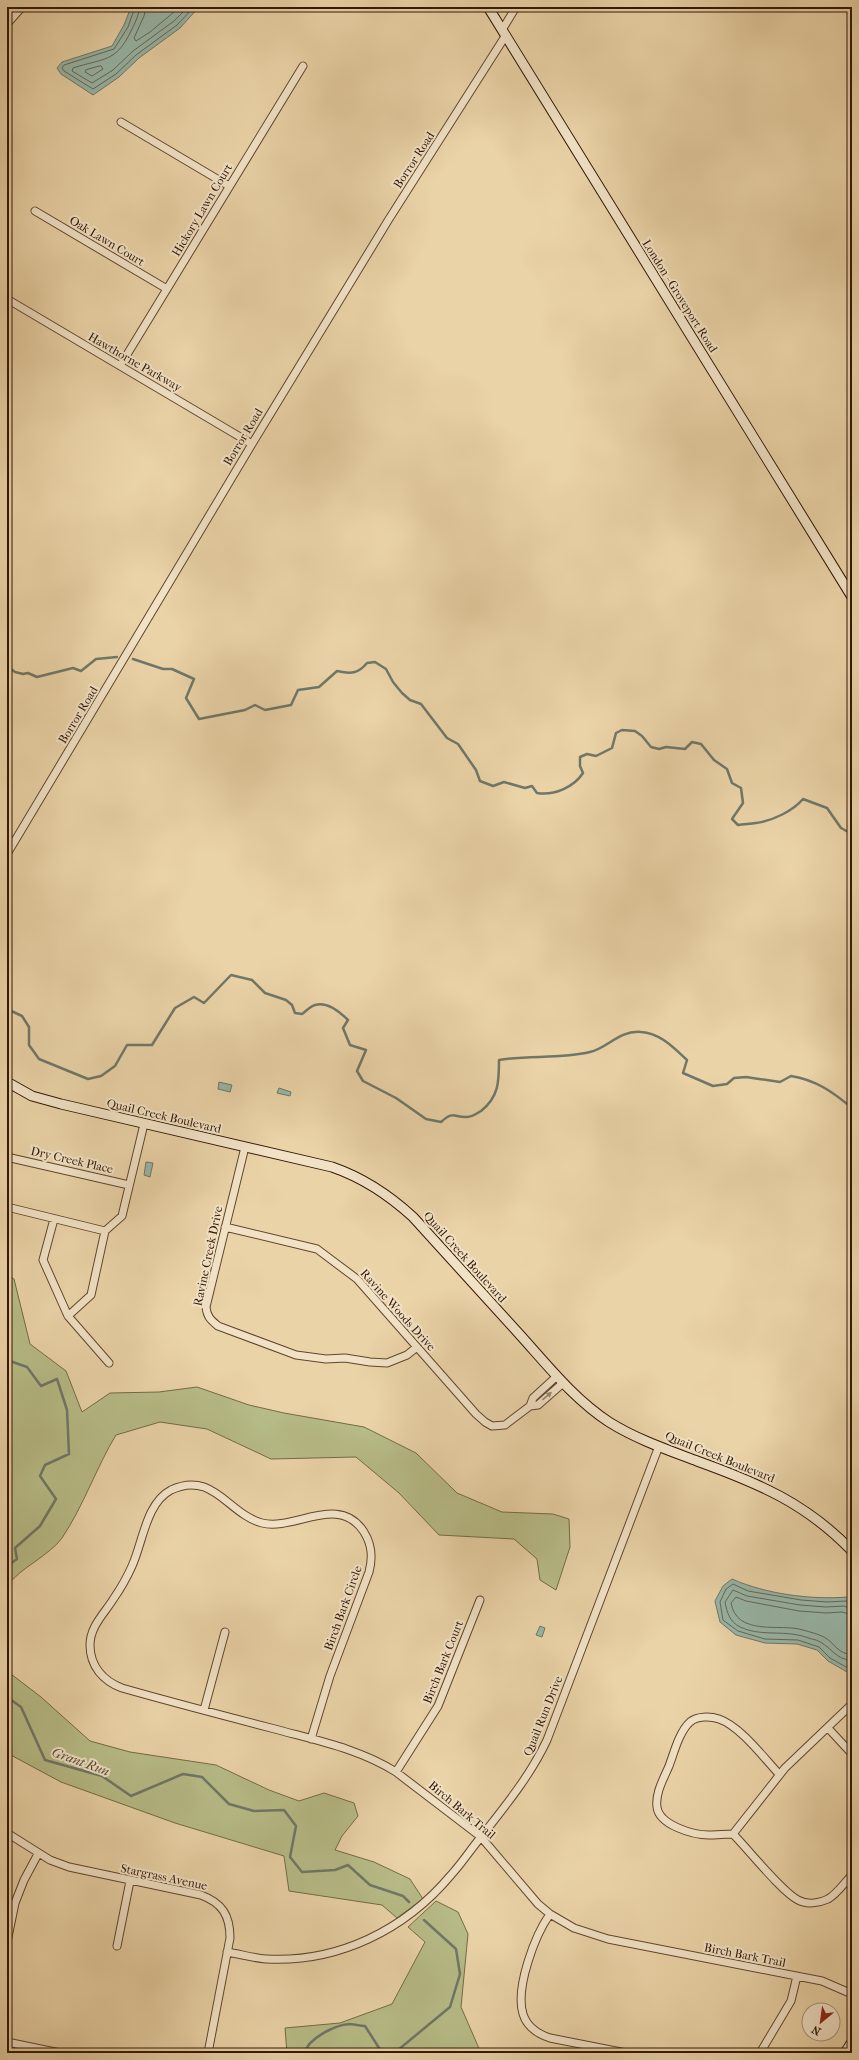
<svg xmlns="http://www.w3.org/2000/svg" width="859" height="2060" viewBox="0 0 859 2060" font-family="'IM FELL French Canon',serif">
	<style>
		.green { fill: #b7bc87; stroke: #746a46 }
		.water { fill: #98b7a9; stroke: #6f7768 }
		.lines { fill: none; stroke-linecap: round; stroke-linejoin: round }
		.shore { stroke: #656758; stroke-width: 1 }
		.stream { stroke: #6f7768; stroke-width: 2.5 }
		.street-casing { stroke: #60462e; stroke-width: 9 }
		.secondary-casing { stroke: #321706; stroke-width: 11 }
		.street { stroke: #f1e2c6; stroke-width: 7 }
		.secondary { stroke: #f1e2c6; stroke-width: 9 }
		.oneway { fill: #9b8770 }
		.labels { text-anchor: middle; stroke-width: 4; stroke-linejoin: round; paint-order: stroke }
		.street-label { font-size: 12px; fill: #321706; stroke: #f1e2c6 }
		.water-label { font-size: 13px; font-style: italic; fill: #514737; stroke: #f1e2c6 }
	</style>
	<rect width="100%" height="100%" fill="#ead3a7"/>
	<filter id="stains"><feTurbulence type="fractalNoise" baseFrequency=".005" numOctaves="4"/><feColorMatrix values="0 0 0 0 .2 0 0 0 0 .09 0 0 0 0 .02 0 0 0 .5 -.17"/></filter>
	<radialGradient id="worn" r=".72"><stop offset=".6" stop-color="#630" stop-opacity="0"/><stop offset="1" stop-color="#630" stop-opacity=".3"/></radialGradient>
	<path class="green" d="M7,1275l7,4 16,65 36,27 16,41 28,-19 49,-1 38,-5 52,18 35,8 80,14 52,26 41,40 45,19 51,2 16,5 1,28 -14,43 -16,-10 -3,-21 -23,-20 -75,-4 -40,-42 -43,-36 -85,2 -64,-30 -47,-7 -44,13c-20,33 -32,70 -54,103 -12,17 -42,30 -55,48v-137l4,-11 -4,-15z
		M7,1671l34,26 49,44 40,11 86,13 53,25 30,11 25,-8 30,10 4,13 -16,20 -7,14 39,12 36,17 13,20 -26,19 -15,-13 -93,-14 -5,-35 -109,-33 -114,-41 -54,-29z
		M436,1901l22,11 10,22 -7,73 20,46h-194l-2,-25 55,-5 52,-19 33,-62 -17,-15z"/>
	<path class="water" d="M131,7h68l-19,21 -41,30 -20,19 -26,18 -32,-21 -4,-6 5,-6 50,-16 12,-21z
		M219,1082l13,3 -2,7 -12,-3z
		M279,1088l12,4 -1,4 -13,-3z
		M146,1162l7,1 -3,14 -6,-2z
		M732,1579c34,15 79,21 116,18l4,5v66l-5,4 -19,-11 -11,-11 -20,-6 -32,-1 -29,-8 -16,-13 -5,-21 8,-15z
		M540,1626l5,2 -3,9 -6,-2z"/>
	<g class="lines">
		<path class="shore" d="M135,7l-7,20 -14,22 -50,16 -2,3 2,3 29,18 23,-15 20,-19 41,-30 17,-18
			M140,7c-1,8 -5,16 -9,24 -15,32 -28,27 -58,37l-1,3 20,12 21,-13 20,-19 41,-30 14,-14
			M146,7l-2,9 -10,22 2,3 14,-9 30,-25
			M101,66l2,3 -11,7 -7,-4 1,-2z
			M852,1604l-6,-3 -19,1 -26,-2 -53,-9 -15,-7 -7,5 -6,13 3,18 15,11 27,8 33,1 21,7 11,11 16,9 6,-2
			M852,1609l-8,-3 -18,1 -26,-2 -53,-9 -14,-6 -8,12c2,11 5,20 15,25 19,9 39,4 58,8 6,1 12,4 18,5 14,5 20,21 36,20
			M852,1615l-10,-3 -16,1 -27,-2 -53,-10 -10,-4 -5,6c6,34 50,20 72,27 7,2 15,4 21,7 11,6 14,18 28,17"/>
		<path class="stream" d="M133,659l30,10h9l22,10 -8,19 13,21 46,-9 10,-5 10,5 26,-5 7,-15 21,-3 18,-16c14,3 21,3 30,-8l8,-1 11,7 7,13 9,11 8,7 11,4 26,34 11,6 18,26 4,11 13,5 11,-4 21,6 7,-2 5,7c17,3 37,-6 46,-20l-3,-7v-9l7,-3 9,2 16,-8 4,-15 6,-3 13,1 7,5 9,11 8,2 7,-2 19,2 7,-7 9,2 13,16 13,9 5,14 9,5 2,15 -11,16 6,6c6,-1 12,-1 18,-2 16,-2 37,-12 47,-24l24,9 14,20 11,6
			M7,666l8,6 8,2 5,-1 9,4 36,-9 8,3 15,-12 21,-2
			M7,1009l15,7 7,11v18l10,14 49,20 13,-3 14,-10 12,-21h25l23,-37 19,-11 10,6 27,-28 21,5 13,13 21,7 6,5 3,8 7,1c4,-3 9,-8 13,-9 12,-4 25,7 33,15l-5,8 7,17 16,5 -9,21 6,10 33,17 30,21 15,3c13,-12 13,-4 26,-5 5,0 9,-3 14,-6 18,-14 18,-30 18,-51 30,-5 61,-1 91,-8 18,-4 29,-22 51,-20 19,1 33,16 46,28l-4,13 30,13 14,-2 7,-6 12,-1 34,5 11,-6c25,4 42,16 61,32
			M7,1360l20,7 14,19 16,-7 10,31 2,44 -24,11 -5,11 16,23 -16,27 -25,22 2,11 -10,7
			M7,1697l14,10 24,53 57,16 29,20 52,-22 19,3 27,27 25,7 30,-1 12,16 -6,31 12,15 33,-2 13,-5 22,20 33,11 6,6
			M305,2053c2,-14 30,-28 44,-29 5,0 11,2 16,2l16,25 17,-1 52,-43 10,-33 -4,-25 -32,-29"/>
		<g class="street-casing">
			<path id="street" d="M7,24l15,-17
				M502,30l14,-23
				M121,122l108,64
				M35,211l132,78
				M7,299l245,145
				M120,366l183,-300
				M7,854l245,-410 137,-225 117,-184
				M245,1147l-39,160c1,10 5,13 12,19l78,29 30,4 19,-1 25,4 17,1 20,-8 10,-8
				M11,1158l118,27
				M7,1207l98,24
				M54,1219l-11,41 25,56 41,47
				M225,1227l92,22 40,30 119,135 9,8 7,4 13,-1 25,-19 3,-8 24,-22
				M68,1316l23,-21 14,-64 17,-15 22,-92
				M530,1406l8,-1 25,-22
				M204,1710l21,-78
				M828,1728l24,26
				M311,1739l19,-63 39,-104c4,-15 3,-27 -5,-40 -25,-39 -69,-1 -102,-9 -34,-9 -49,-53 -91,-33 -25,13 -28,52 -39,76 -5,11 -11,22 -18,32 -9,15 -24,28 -24,47 0,21 13,36 32,43 49,14 99,27 149,40 43,12 87,20 125,44l85,65 57,67 12,10 24,14 34,11 214,42 30,13
				M396,1772l42,-66 42,-106
				M7,1833l43,27 19,7 132,28c21,8 29,20 29,43l-22,115
				M733,1834c-8,0 -16,1 -24,1 -16,0 -50,-10 -52,-28 -2,-14 7,-29 12,-41 5,-13 10,-34 21,-44 7,-6 20,-6 29,-3 21,7 45,39 60,55
				M733,1834l52,-66 67,-64
				M733,1834c15,15 48,57 65,66 9,5 21,3 30,-1 9,-5 17,-17 24,-24
				M550,1914c-15,21 -35,74 -27,100 4,13 15,20 27,24l76,15
				M7,1942l8,-39 9,-23 14,-26
				M117,1946l13,-65
				M227,1952c13,2 26,6 39,7 72,4 139,-29 185,-84 11,-12 20,-26 30,-38 25,-32 49,-61 66,-97l112,-294
				M7,2042l53,11
				M760,2053l31,-52 6,-25"/>
		</g>
		<g class="secondary-casing">
			<path id="secondary" d="M488,7l364,590
				M7,1082l25,14 29,8 271,63c32,11 57,28 81,50 36,40 72,79 108,119 27,30 53,63 88,86 27,17 59,28 88,39 61,22 109,42 155,90
				M845,2053l7,-11"/>
		</g>
		<use href="#street" class="street"/>
		<use href="#secondary" class="secondary"/>
	</g>
	<defs><path id="oneway-solid" d="M-6-.8H1V-3.2L6.5 0L1 3.2V.8H-6Z"/></defs>
	<use class="oneway" href="#oneway-solid" transform="translate(547 1396) rotate(-40)"/>
	<g class="labels">
		<g class="street-label">
			<text transform="translate(414 160) rotate(-57)" y="4">Borror Road</text>
			<text transform="translate(202 210) rotate(-59)" y="4">Hickory Lawn Court</text>
			<text transform="translate(107 241) rotate(31)" y="4">Oak Lawn Court</text>
			<text transform="translate(680 296) rotate(58)" y="4">London - Groveport Road</text>
			<text transform="translate(135 362) rotate(30)" y="4">Hawthorne Parkway</text>
			<text transform="translate(243 437) rotate(-59)" y="4">Borror Road</text>
			<text transform="translate(78 715) rotate(-59)" y="4">Borror Road</text>
			<text transform="translate(164 1116) rotate(13)" y="4">Quail Creek Boulevard</text>
			<text transform="translate(72 1160) rotate(13)" y="4">Dry Creek Place</text>
			<text transform="translate(208 1256) rotate(-78)" y="4">Ravine Creek Drive</text>
			<text transform="translate(465 1257) rotate(48)" y="4">Quail Creek Boulevard</text>
			<text transform="translate(398 1310) rotate(48)" y="4">Ravine Woods Drive</text>
			<text transform="translate(720 1457) rotate(22)" y="4">Quail Creek Boulevard</text>
			<text transform="translate(343 1608) rotate(-70)" y="4">Birch Bark Circle</text>
			<text transform="translate(443 1662) rotate(-68)" y="4">Birch Bark Court</text>
			<text transform="translate(543 1716) rotate(-68)" y="4">Quail Run Drive</text>
			<text transform="translate(462 1810) rotate(40)" y="4">Birch Bark Trail</text>
			<text transform="translate(164 1877) rotate(12)" y="4">Stargrass Avenue</text>
			<text transform="translate(745 1955) rotate(11)" y="4">Birch Bark Trail</text>
		</g>
		<g class="water-label">
			<text transform="translate(81 1761) rotate(20)" y="5">Grant Run</text>
		</g>
	</g>
	<rect width="859" height="2060" fill="none" stroke="#ead3a7" stroke-width="24"/>
	<rect x="8" y="8" width="843" height="2044" fill="none" stroke="#321706" stroke-width="2"/>
	<rect x="12" y="12" width="835" height="2036" fill="none" stroke="#321706"/>
	<g transform="translate(821 2022) rotate(209)"><circle r="19" fill="#f1e2c6" stroke="#a59179"/>
	<path d="M0-3L7 15L0 10L-7 15Z" fill="#8f2418"/>
	<text y="-6" font-size="11" font-weight="bold" text-anchor="middle" fill="#321706">N</text>
	</g>
	<rect width="100%" height="100%" filter="url(#stains)"/>
	<rect width="100%" height="100%" fill="url(#worn)"/>
</svg>
